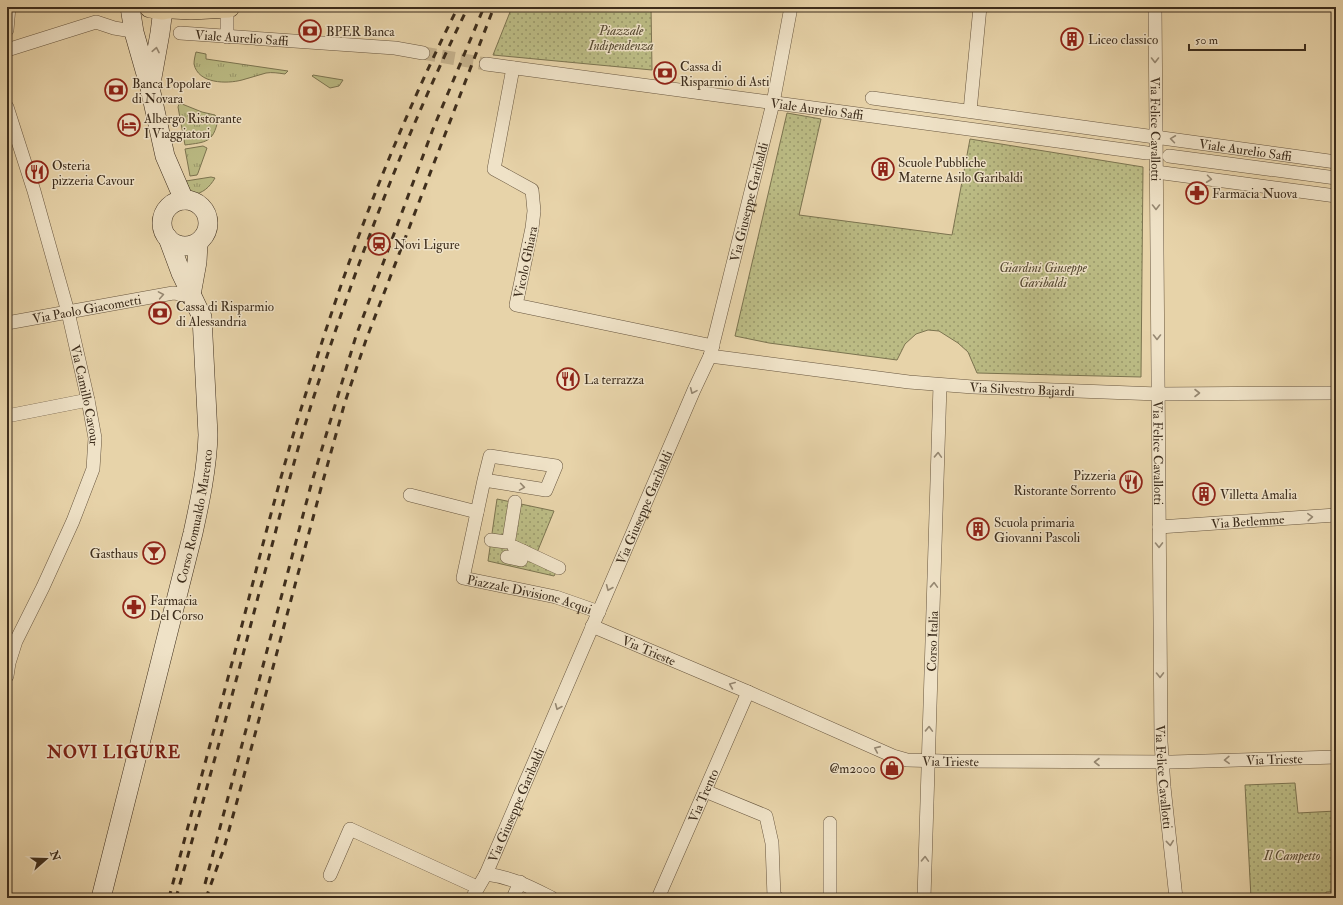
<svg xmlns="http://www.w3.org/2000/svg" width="1343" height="905" viewBox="0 0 1343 905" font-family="'IM FELL Double Pica',serif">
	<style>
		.grass { fill: url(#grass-tufts); stroke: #7c7450 }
		.park { fill: url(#park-dots); stroke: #7c7450 }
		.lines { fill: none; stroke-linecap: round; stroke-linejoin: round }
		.street-tunnel { stroke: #c5b28d; stroke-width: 13; stroke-dasharray: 13 6; stroke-linecap: butt }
		.street-casing { stroke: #68563f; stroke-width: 14 }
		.secondary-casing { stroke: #3d2d1c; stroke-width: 20 }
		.primary-casing { stroke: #3d2d1c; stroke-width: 22 }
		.street { stroke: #efe2c7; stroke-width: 13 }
		.secondary { stroke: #efe2c7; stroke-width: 19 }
		.primary { stroke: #e7d3a9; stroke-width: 21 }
		.rail { stroke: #3d2d1c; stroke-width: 3; stroke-dasharray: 7 7; stroke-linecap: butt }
		.oneway { stroke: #968872 }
		.labels { text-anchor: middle; stroke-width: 3; stroke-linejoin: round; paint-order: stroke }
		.park-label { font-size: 13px; font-style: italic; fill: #564931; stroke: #efe2c7 }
		.poi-label { font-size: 13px; fill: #3d2d1c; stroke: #efe2c7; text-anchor: start }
		.street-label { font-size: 13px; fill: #3d2d1c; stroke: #efe2c7 }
		.district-label { font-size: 17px; font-weight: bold; letter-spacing: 1px; fill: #7a1f14; stroke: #efe2c7 }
	</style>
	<defs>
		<pattern id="grass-tufts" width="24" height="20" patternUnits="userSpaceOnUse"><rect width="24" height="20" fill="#bbbb84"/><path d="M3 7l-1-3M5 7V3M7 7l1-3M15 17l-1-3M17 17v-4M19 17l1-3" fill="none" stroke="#99986b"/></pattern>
		<pattern id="park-dots" width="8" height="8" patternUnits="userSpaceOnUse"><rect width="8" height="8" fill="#bbbb84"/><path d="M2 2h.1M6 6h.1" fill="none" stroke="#99986b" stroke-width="1.8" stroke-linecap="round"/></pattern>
	</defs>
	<rect width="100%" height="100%" fill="#e7d3a9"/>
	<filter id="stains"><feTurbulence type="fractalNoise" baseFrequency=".005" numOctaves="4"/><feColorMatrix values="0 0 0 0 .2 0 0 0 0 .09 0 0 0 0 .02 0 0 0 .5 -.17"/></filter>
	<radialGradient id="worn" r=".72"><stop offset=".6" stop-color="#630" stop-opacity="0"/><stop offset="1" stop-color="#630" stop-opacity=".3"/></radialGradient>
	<path class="grass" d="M196,52l10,2v5l82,12 -3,3c-7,-1 -13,-2 -19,-1 -8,2 -16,5 -24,7 -15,4 -44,4 -48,-16 0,-4 1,-8 2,-12z
		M313,75l30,5 -4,6 -9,2 -18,-12z
		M179,104h3l20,8 13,3 3,5c-5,23 -12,22 -33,25l-7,-38z
		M203,146l4,2 -9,25 -1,2 -7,1 -5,-27z
		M211,177l4,1c-6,10 -12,15 -23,17l-6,-14z"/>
	<path class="park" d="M512,7h139l1,63 -159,-15z
		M787,113l34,6 -22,96 153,20 18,-96 173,28 -2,210 -164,-4 -9,-21 -10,-9 -19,-12 -11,-1 -12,4 -11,10 -8,16 -128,-17 -34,-7z
		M497,499l57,12 -18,44 24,11 -6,10 -66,-15z
		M1295,783l3,30 38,-2v80l-10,1v6h-75l-6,-113z"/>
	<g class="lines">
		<path class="street-tunnel" d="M423,53l63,11"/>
		<g class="street-casing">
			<g id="street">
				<path id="s1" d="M1155,7l6,735 3,45 12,111"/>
				<path d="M7,30l2,-23"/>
				<path id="s2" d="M180,33l215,15 28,5"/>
				<path d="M227,37v-21"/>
				<path d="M7,50l89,-28 18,6 12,2"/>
				<path id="s3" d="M486,64l661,89"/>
				<path d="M513,68l-19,101 38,21 2,21 -2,17 -16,77 197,41"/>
				<path id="s4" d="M872,98l464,64"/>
				<path id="s5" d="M7,107l27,84 34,121 20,88 7,38 -2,31 -20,52 -30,66 -27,54 -7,22 -2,13"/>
				<path d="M970,111l10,-104"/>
				<path d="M1169,156l167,22"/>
				<path d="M1156,172l180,24"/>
				<path id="s6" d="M7,323l166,-30 18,2"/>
				<path id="s7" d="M710,356l199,26 64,5 185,7 178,-1"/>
				<path d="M7,416l81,-16"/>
				<path id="s8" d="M484,480l62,10 10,-24 -66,-10 -6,24 -21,98 93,19 43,15"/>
				<path d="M410,495l67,17"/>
				<path id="s9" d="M1159,527l177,-12"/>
				<path d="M509,539l6,-37"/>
				<path d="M491,540l15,2"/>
				<path d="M514,547l45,21"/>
				<path d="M507,557l14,3 2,-9"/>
				<path id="s10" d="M592,626l156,66 145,64 14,4 36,1 229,1 164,-5"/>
				<path d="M705,791l61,25 6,27 2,54 3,1"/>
				<path d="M486,874c25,3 44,13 66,24"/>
				<path d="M330,875l20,-46 127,58"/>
				<path id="s11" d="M472,898l14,-24 208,-484 16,-34 63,-253 18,-96"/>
				<path d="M513,898l7,-16"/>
				<path id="s12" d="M658,898l90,-206"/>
				<path d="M830,898v-75"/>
				<path id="s13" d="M924,898l16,-513"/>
			</g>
		</g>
		<g class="secondary-casing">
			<g id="secondary">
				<path d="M130,7l4,25 16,56 15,68 19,44"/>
				<path d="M151,83l9,-50 3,-24"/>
				<circle cx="185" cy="223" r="23"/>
				<path d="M191,295l6,-33 1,-19"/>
				<path id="s14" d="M101,898l92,-365c7,-32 14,-65 15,-98l-6,-118 -21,-44 -13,-35"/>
			</g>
		</g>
		<g class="primary-casing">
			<path id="primary" d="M150,7l13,2 11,-2
				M172,8l19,1 38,-2"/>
		</g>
		<use href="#street" class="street"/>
		<use href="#secondary" class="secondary"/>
		<use href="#primary" class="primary"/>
		<path class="rail" d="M205,884l106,-399 45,-149 77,-207 51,-122
			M169,898c24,-91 49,-182 73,-273 20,-78 40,-156 64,-232 40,-132 90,-263 152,-386
			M176,898c28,-100 56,-200 82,-301 19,-68 35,-137 57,-204 42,-132 92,-262 153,-386
			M206,898l18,-50 15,-54 82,-306 24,-86 21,-62 128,-333"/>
	</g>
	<defs><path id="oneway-chevron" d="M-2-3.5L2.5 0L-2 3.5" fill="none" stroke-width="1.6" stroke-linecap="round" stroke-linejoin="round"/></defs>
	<g class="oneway">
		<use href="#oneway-chevron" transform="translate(156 50) rotate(-79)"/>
		<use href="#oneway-chevron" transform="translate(1155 60) rotate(90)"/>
		<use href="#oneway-chevron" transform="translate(1173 139) rotate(-172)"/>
		<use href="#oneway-chevron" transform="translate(1209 179) rotate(7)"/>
		<use href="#oneway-chevron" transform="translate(1156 207) rotate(90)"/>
		<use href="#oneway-chevron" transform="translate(161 295) rotate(-10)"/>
		<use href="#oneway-chevron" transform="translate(1157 337) rotate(90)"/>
		<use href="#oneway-chevron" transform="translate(693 391) rotate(114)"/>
		<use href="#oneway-chevron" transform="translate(1197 393)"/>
		<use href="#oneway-chevron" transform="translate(938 455) rotate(-88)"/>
		<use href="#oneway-chevron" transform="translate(522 487) rotate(9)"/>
		<use href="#oneway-chevron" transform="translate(1310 517) rotate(-4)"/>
		<use href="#oneway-chevron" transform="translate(1159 545) rotate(89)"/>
		<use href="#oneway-chevron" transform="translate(934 585) rotate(-88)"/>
		<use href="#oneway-chevron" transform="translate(609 588) rotate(113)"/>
		<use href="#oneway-chevron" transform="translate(1160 675) rotate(89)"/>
		<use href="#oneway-chevron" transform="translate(732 685) rotate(-157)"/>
		<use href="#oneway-chevron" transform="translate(558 707) rotate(113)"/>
		<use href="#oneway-chevron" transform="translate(929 729) rotate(-88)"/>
		<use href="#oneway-chevron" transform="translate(877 749) rotate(-156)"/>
		<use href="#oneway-chevron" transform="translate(1227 760) rotate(178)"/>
		<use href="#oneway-chevron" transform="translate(1097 762) rotate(-180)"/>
		<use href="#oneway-chevron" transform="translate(1170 843) rotate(84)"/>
		<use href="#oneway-chevron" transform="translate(925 859) rotate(-88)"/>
	</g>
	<defs>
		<g id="bank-ring" transform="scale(1.15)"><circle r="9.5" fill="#efe2c7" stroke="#8f2418" stroke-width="1.5"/><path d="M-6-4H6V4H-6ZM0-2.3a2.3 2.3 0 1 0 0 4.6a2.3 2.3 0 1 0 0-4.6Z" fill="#8f2418"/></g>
		<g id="building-ring" transform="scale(1.15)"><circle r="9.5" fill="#efe2c7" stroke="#8f2418" stroke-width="1.5"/><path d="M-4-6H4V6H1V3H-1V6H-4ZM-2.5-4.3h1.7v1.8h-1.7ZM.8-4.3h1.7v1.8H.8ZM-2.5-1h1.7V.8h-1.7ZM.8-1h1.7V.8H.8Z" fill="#8f2418"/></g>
		<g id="hotel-ring" transform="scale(1.15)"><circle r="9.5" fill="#efe2c7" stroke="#8f2418" stroke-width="1.5"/><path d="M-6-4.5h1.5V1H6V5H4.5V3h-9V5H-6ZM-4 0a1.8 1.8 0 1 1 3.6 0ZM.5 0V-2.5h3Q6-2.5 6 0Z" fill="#8f2418"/></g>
		<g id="restaurant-ring" transform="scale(1.15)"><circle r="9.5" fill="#efe2c7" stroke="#8f2418" stroke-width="1.5"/><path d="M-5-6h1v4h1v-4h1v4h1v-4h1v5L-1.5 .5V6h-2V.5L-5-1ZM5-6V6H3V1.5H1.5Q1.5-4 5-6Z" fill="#8f2418"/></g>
		<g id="pharmacy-ring" transform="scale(1.15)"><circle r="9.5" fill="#efe2c7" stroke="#8f2418" stroke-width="1.5"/><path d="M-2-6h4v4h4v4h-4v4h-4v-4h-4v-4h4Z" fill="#8f2418"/></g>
		<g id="station-ring" transform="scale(1.15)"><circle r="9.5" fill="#efe2c7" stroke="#8f2418" stroke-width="1.5"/><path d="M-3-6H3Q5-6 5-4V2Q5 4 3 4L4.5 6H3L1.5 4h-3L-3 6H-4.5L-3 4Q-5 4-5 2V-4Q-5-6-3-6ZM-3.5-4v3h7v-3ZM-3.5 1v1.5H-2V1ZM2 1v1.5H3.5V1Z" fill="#8f2418"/></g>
		<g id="bar-ring" transform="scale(1.15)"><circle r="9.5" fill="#efe2c7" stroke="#8f2418" stroke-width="1.5"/><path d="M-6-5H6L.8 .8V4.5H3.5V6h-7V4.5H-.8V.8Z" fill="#8f2418"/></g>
		<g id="shop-ring" transform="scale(1.15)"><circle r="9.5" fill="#efe2c7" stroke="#8f2418" stroke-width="1.5"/><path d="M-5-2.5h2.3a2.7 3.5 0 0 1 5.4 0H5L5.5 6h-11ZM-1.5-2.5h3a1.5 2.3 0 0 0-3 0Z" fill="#8f2418"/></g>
	</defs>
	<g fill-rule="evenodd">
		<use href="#bank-ring" x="310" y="31"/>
		<use href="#building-ring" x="1072" y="39"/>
		<use href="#bank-ring" x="665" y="73"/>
		<use href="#bank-ring" x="116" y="90"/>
		<use href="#hotel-ring" x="129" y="125"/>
		<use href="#building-ring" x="883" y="169"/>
		<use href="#restaurant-ring" x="37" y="172"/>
		<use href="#pharmacy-ring" x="1197" y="193"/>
		<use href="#station-ring" x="379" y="244"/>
		<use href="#bank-ring" x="160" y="313"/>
		<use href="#restaurant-ring" x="568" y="379"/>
		<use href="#restaurant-ring" x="1131" y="482"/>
		<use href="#building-ring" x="1204" y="494"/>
		<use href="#building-ring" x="978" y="529"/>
		<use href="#bar-ring" x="154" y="553"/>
		<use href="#pharmacy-ring" x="134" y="607"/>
		<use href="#shop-ring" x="892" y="768"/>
	</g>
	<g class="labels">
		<g class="park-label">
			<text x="621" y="35">Piazzale<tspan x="621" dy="15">Indipendenza</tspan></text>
			<text x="1043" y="272">Giardini Giuseppe<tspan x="1043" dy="15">Garibaldi</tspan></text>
			<text x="1292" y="860">Il Campetto</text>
		</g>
		<g class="poi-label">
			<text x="326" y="36">BPER Banca</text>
			<text x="1088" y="44">Liceo classico</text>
			<text x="680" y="71">Cassa di<tspan x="680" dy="15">Risparmio di Asti</tspan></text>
			<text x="132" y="88">Banca Popolare<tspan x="132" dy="15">di Novara</tspan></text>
			<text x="144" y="123">Albergo Ristorante<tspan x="144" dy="15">I Viaggiatori</tspan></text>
			<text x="898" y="167">Scuole Pubbliche<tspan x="898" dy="15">Materne Asilo Garibaldi</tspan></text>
			<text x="52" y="170">Osteria<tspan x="52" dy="15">pizzeria Cavour</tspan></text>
			<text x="1212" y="198">Farmacia Nuova</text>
			<text x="394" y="249">Novi Ligure</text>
			<text x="176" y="311">Cassa di Risparmio<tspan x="176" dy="15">di Alessandria</tspan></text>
			<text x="584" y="384">La terrazza</text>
			<text x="1116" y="480" text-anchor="end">Pizzeria<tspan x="1116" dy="15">Ristorante Sorrento</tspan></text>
			<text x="1220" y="499">Villetta Amalia</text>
			<text x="994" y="527">Scuola primaria<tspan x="994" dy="15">Giovanni Pascoli</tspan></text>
			<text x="138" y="558" text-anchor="end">Gasthaus</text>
			<text x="150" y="605">Farmacia<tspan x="150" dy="15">Del Corso</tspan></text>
			<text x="876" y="773" text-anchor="end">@m2000</text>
		</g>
		<g class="street-label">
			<text dy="5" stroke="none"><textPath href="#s2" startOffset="62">Viale Aurelio Saffi</textPath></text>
			<text dy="5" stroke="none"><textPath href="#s3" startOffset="334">Viale Aurelio Saffi</textPath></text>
			<text dy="5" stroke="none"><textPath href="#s1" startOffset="122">Via Felice Cavallotti</textPath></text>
			<text dy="5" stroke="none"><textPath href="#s4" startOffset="377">Viale Aurelio Saffi</textPath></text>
			<text dy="5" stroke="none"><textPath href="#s11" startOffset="751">Via Giuseppe Garibaldi</textPath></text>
			<text transform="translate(525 262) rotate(-78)" y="5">Vicolo Ghiara</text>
			<text dy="5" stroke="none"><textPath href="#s6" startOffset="81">Via Paolo Giacometti</textPath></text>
			<text dy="5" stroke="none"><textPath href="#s7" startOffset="314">Via Silvestro Bajardi</textPath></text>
			<text dy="5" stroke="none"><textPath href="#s5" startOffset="299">Via Camillo Cavour</textPath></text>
			<text dy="5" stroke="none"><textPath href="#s1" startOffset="446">Via Felice Cavallotti</textPath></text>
			<text dy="5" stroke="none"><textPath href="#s11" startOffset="427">Via Giuseppe Garibaldi</textPath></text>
			<text dy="5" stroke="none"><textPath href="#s14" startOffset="393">Corso Romualdo Marenco</textPath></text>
			<text dy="5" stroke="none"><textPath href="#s9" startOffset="89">Via Betlemme</textPath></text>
			<text dy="5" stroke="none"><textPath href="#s8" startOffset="349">Piazzale Divisione Acqui</textPath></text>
			<text dy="5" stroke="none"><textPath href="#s13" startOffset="257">Corso Italia</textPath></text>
			<text dy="5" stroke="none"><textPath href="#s10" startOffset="62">Via Trieste</textPath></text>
			<text dy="5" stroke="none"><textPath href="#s10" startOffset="710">Via Trieste</textPath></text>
			<text dy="5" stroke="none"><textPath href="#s10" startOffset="386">Via Trieste</textPath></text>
			<text dy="5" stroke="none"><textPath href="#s1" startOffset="770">Via Felice Cavallotti</textPath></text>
			<text dy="5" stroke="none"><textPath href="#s12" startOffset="112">Via Trento</textPath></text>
			<text dy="5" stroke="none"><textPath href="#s11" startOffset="103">Via Giuseppe Garibaldi</textPath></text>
		</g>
		<g class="district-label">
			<text x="114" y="758">NOVI LIGURE</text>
		</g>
	</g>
	<rect width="1343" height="905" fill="none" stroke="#e7d3a9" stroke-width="24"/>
	<rect x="8" y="8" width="1327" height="889" fill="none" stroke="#3d2d1c" stroke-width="2"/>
	<rect x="12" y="12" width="1319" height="881" fill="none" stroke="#3d2d1c"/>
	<g transform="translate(46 859) rotate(70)" stroke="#efe2c7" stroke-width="3" paint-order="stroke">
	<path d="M0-3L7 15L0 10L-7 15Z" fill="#3d2d1c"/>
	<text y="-6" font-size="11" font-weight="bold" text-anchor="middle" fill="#3d2d1c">N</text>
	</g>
	<path d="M1189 44v6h116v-6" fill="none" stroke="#3d2d1c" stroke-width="2"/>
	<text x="1195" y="44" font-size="12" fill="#3d2d1c" stroke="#efe2c7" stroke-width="3" paint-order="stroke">50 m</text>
	<rect width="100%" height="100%" filter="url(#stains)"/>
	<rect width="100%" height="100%" fill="url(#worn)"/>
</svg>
